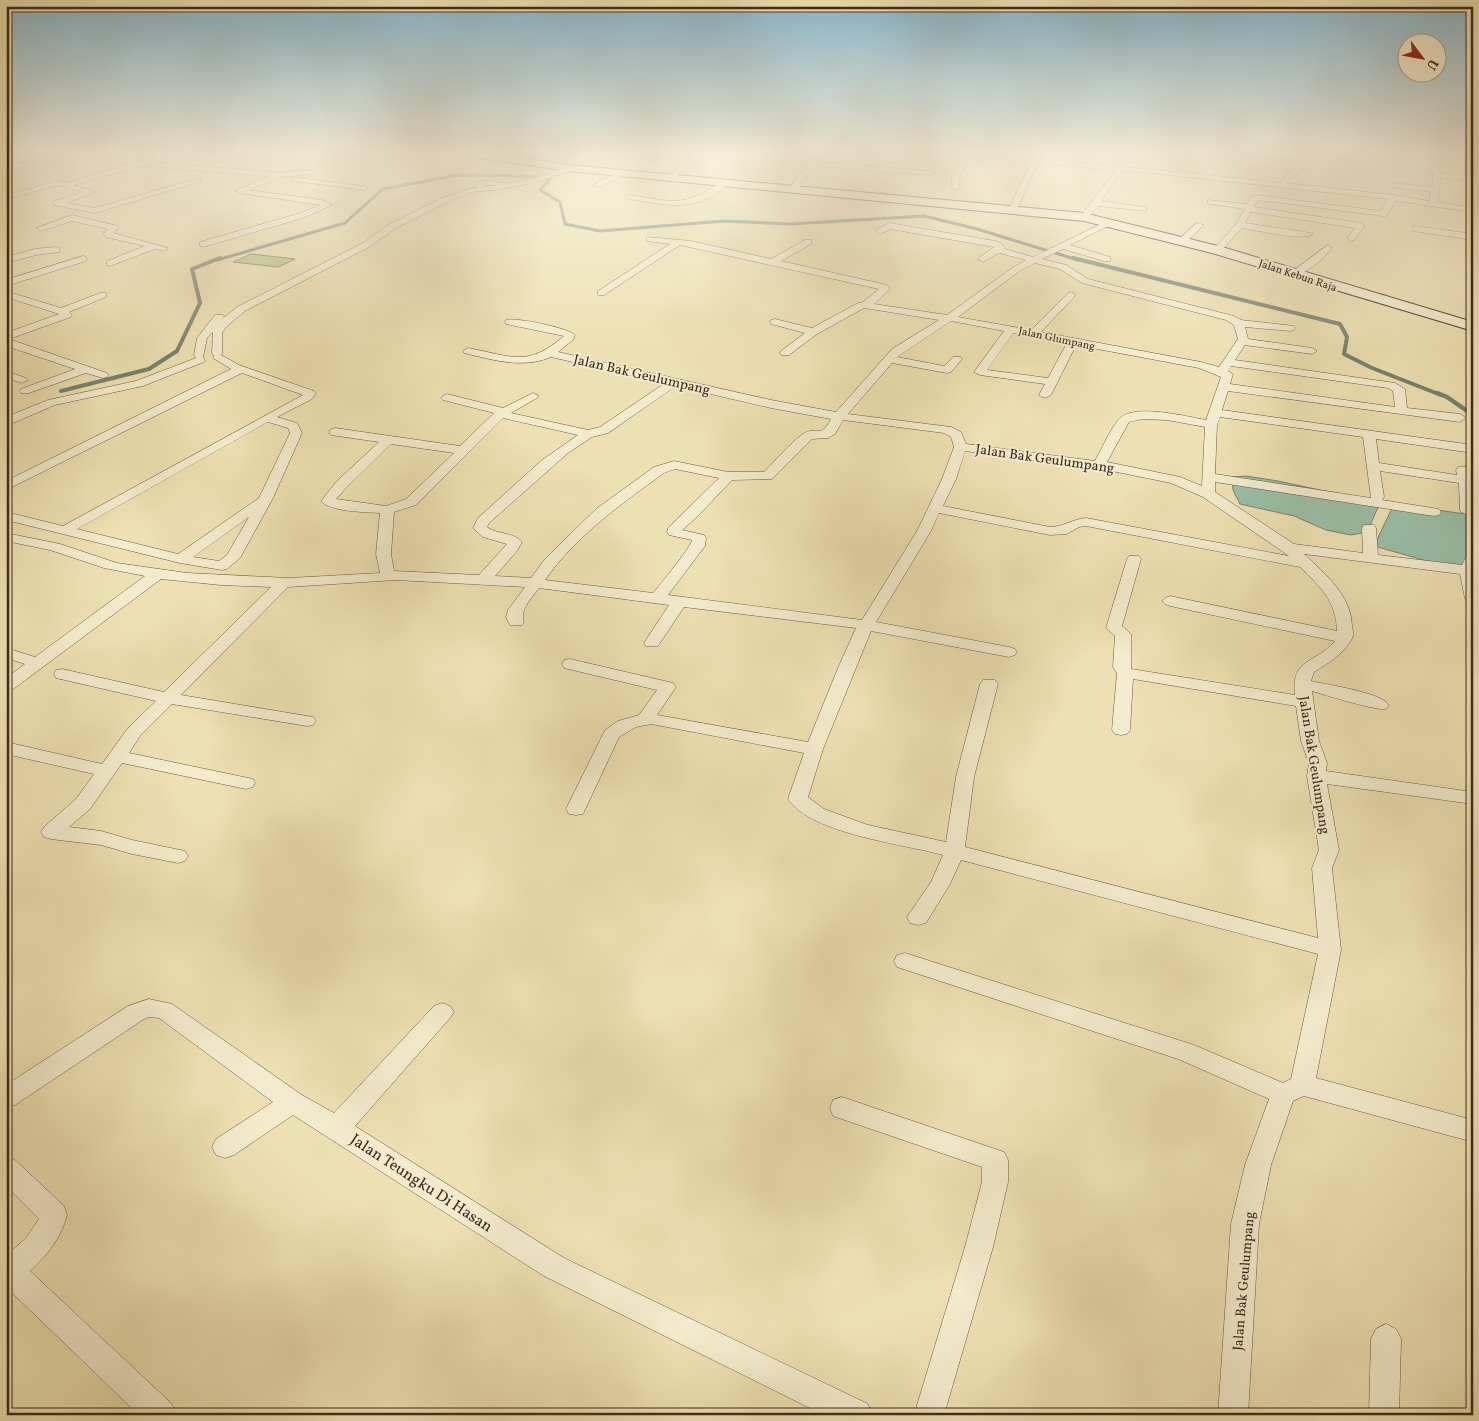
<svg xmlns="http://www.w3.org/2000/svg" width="1479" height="1421" viewBox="0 0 1479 1421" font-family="Vollkorn,serif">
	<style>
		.green { fill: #b6c38e; stroke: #7a7656 }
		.water { fill: #9abea7; stroke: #768370 }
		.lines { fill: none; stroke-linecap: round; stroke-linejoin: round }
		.stream-far2 { stroke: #768370; stroke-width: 3 }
		.stream-far1 { stroke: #768370; stroke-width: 4 }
		.stream { stroke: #768370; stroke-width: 4.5 }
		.street-casing { stroke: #6a5843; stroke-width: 1 }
		.secondary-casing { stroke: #3f2a1e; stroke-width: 2 }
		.street { fill: #f3ebcd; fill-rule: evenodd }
		.secondary { fill: #f3ebcd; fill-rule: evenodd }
		.labels { text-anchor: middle; stroke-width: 4; stroke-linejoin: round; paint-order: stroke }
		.far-street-label { font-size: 11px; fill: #3f2a1e; stroke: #f3ebcd }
		.street-label { font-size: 14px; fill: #3f2a1e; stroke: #f3ebcd }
		.near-street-label { font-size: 16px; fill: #3f2a1e; stroke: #f3ebcd }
	</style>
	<rect width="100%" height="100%" fill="#ede0b2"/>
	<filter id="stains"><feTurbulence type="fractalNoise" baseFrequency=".004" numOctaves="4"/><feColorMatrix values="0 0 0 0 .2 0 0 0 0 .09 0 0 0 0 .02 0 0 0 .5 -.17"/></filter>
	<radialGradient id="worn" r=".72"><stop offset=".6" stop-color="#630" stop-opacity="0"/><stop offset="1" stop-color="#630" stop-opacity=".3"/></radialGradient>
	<path class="green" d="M251,254l44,5 -17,8 -45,-5z"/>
	<path class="water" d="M1246,476l32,5 102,22 -13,29 -16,3 -25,-5 -32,-14 -54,-12 -7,-14 -1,-13z
		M1394,504l79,11v59l-99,-28z"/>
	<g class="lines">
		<path class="stream-far2" d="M217,260l128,-37 38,-34 76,-14 65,1 26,3 -10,11 20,12 5,22 35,7 124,-10 67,3 133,-8 53,13 101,31"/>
		<path class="stream-far1" d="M1073,258l267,66 7,13 -3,17 28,14 69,27
			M61,391l88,-22 28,-18 23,-48 -8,-34 28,-11"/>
		<path class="stream" d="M1437,393l10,4 26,18"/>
		<g class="street-casing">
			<path id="street" d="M67,153h28l42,9 30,-9h22l36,5 4,2 -4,2 -51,-6 -21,6 127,11 32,-3h3v4l-34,3 -32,13 73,10 10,5 -29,13 -100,29 -3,-1v-4l97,-28 24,-9 -82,-12 -4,-2 34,-15 -95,-7 -30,-4 -70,20 21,7 -29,11 29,5 100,-29 7,2 -107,32 -41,-8v-4l29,-9 -26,-7 -51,15v-5l51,-14 9,2 63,-19 -49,-9 -74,16v-4z
				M338,153l-4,3 -4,-2 1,-1z
				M529,153h12l-25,9 -4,-2z
				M625,153l65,7 9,-7h8l-35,26 -4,-2 1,-2 16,-11 -50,-5z
				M818,153h7l-7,9 113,9 4,2 -4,2 -116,-9 -19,25h-6v-4z
				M956,153h32l45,5 2,-5h7l-2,6 161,15 21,-21h8l-22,22 70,8 35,-30h8l-35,30 108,12 35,6 2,-9 -39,-5 -4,-2 4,-2 40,4 1,-8 -3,-26h7l3,20 33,4v4l-32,-3 -4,24 36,6v4l-77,-11 -10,15h-3l-125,-16 -4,7 107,16 4,3 -11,14 -3,1 -4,-3 8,-10 -104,-16 -6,11c10,2 65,9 68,11 -11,8 -56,-4 -71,-6l-22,24 -3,1 -4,-3 23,-26 9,-15 -34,-5h-3v-4l39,4 4,-7 5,-2 125,16 7,-12 -265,-29 -22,31 42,6h3v4l-48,-5 -11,13h-3l-4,-2 36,-47 -78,-7 -21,46 -4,2 -4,-2 22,-47 -62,-6 -9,19 -1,13 -4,2 -4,-2 1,-13 11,-20z
				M1462,153h11v3z
				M569,166l4,2 -1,2 -34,12 -43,8 -23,2 -22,9 -54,27 -27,19 -124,64 -19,16 -4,6v20l-1,2 18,10 75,26 2,2 -4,6 -35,18 20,6 5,10 -29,65 -33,60 -13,11 -5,1 -42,-7 -174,-43v-8l57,14 240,-131 -61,-22 -236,117v-9l225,-112 -18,-11 1,-2 -2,-3 1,-21 -6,6 -4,19 2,3 -1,2 -61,24 -88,19 -49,21v-9l42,-17 88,-19 60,-23 -2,-3 3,-17 18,-23h8l1,2 -2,2 15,-12 126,-64 27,-19 54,-27 33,-10 -2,-2c10,-8 19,-2 30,-2 22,1 43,-11 64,-17zM495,185l-11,2 -1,-1zM268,422l20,6 2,5 -31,65 -81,56 -101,-25zM249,517l-22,38 -8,6 -26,-4z
				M621,171l7,2 -28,14 -7,-2z
				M292,177l72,9 4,2 -4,2 -69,-9 -4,-2z
				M722,181l7,2c-31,31 -62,22 -100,16l-4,-2 4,-2c45,6 53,14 93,-14z
				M72,215l46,11 1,2 -6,5 55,15 -4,3 -9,-2 -45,17 -3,-1v-4l38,-15 -39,-9 -3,-3 5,-5 -36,-8 -31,10 -4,-3z
				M1107,221l7,2 -44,22 40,12v4h-6l-41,-12 -21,10 24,6 22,14 146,37 7,4 53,6 1,2 -1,2 -4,1 -45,-4 3,12 64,9 5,3 -5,3 -67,-9 -10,15 160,23 10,6 2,19 53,6 6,4 -6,4 -232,-31 -6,19 251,35v8l-97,-14 3,24 78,12 -1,-5 2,-3h10l4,13 1,33 -6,2 -7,-4 -1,-28 -79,-12 4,26 -2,3 57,9 2,3 -2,3 -5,1 -219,-34v10l79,52 69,9 -1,-25 2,-3h10l2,3 2,27 84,10 6,-12 5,-1v52l-5,-2 -3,-3 -5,-25 -156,-20c21,20 47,41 48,72 1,5 2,10 -1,14 -8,15 -23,23 -37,32l-3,9c17,4 69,11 78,24l-3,4c-9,2 -61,-14 -74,-18l7,50 8,22 -1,8 147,21v12l-146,-20 12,66 -7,18 9,82 -25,128 157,42v22l-169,-46 -11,5 -22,64 -12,59 -11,191h-30l13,-191 14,-59 24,-66 -91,-40 -281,-92 -3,-6 3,-6 8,-2 289,92 89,38 8,-4 27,-125 -357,-94 -11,24 -24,39 -8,2 -8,-2 -3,-6 24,-35 12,-27c-39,-11 -132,-21 -155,-56l16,-46 -153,-29 -15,3 -17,10 -36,77 -7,1 -7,-1 -3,-5 39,-79 13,-9 21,-6 18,-25 -93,-22 -2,-4 2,-4 6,-1 103,24 3,4 -19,28 151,27 30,-74 18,-40 -172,-21 -26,39h-12l-2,-3 25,-38 -130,-17c-7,10 -20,22 -15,34l-2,3h-12l-4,-8 2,-7 17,-23 -129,-7 -108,7 -107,108 132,22 3,4 -3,4 -6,1 -135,-22 -32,32 -11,17 124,26 2,4 -2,4 -7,2 -124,-26 -32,46 -21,18 32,4 31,9 53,11 3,5 -3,5 -7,2 -46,-9 -31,-9 -50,-6 -7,-2 -3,-5 3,-5 32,-28 18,-25 -88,-20v-12l96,22 26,-36 28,-27 -100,-23 -2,-4 2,-4 6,-1 102,23 107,-105 -50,-2 -60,-6 -149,111 -6,1v-13l19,-14 -19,-6v-10l29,9 110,-81 -41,-8 -54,-18 -44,-9v-8l54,11 57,19 70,10 102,5 91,-5 -4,-19 4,-41c-15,-1 -50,-1 -59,-12l16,-20 42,-39 -48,-7 -2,-3 2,-3 4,-1 125,18 34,-33 -51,-13 -2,-2 2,-2 4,-2 56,14 30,-15 6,3 -2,2 -26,15 77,17 12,-3 65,-44 -114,-26c-28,12 -58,3 -87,-4l-1,-2 5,-3c44,8 59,20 96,-12l-58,-12 -1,-2 1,-2c11,-3 62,8 69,15l-2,5 -15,12 213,48 65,12 56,-63 47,-29 -75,-12 -47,26 -28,21h-8l-1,-2 1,-2 24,-18 -34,-9 -1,-2 1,-2 4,-1 37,9 46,-25 5,-1 16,-13 -199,-44 -76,50h-6v-4l72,-47 -23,-3v-4l44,4 80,18 34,-19h6v4l-30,17 106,24 3,4 -2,2 -14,13 73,11 65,-47 14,-8 -27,-7 -16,9 -5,-3 2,-2 14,-10 -104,-18 -10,5 -4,-3 1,-2 12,-6 106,18 6,2 4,6 28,8zM1035,263l25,6 22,14 144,37 8,5 4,14 -19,28 -18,-5 -160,-30 33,-35 2,-2 -5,-3 -3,1 -37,37 -73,-13 60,-45zM951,321l53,10 -30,41 6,3 65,9 -6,11 6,3 6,-3 25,-50 123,23 22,9 -15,43c-18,-3 -74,-18 -88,0 -9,12 -16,28 -23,41l-129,-17 -5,-12 -10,-5 -103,-13 44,-51 55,10 4,-1 11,-13 -1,-2h-8l-9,9 -47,-9zM1013,333l54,10 -19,35 -61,-8zM1231,366l157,22 5,3 2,16 -165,-23 3,-10 -5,-3zM676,386l95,22 60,11c-11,21 -14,6 -28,15 -14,10 -27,26 -39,38h-36l-54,-11 -20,6 -58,42 -51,50 -14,19 -36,-2 22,-25 5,-9c-8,-10 -24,-7 -35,-15l2,-4 79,-70 24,-16 16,-4zM1220,417l143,20 8,61 -156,-24 2,-49zM503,418l75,17 -36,25 -64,58 -5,10 10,9 24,7 -28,31 -85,-4 -3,-17 3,-42 22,-7zM1143,419l24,1 38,7 -3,59 -22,-9 -73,-15 22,-40zM843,420l101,13 7,4 3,10 -12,32 -25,52 -55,89 -194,-25 37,-49 1,-8 -2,-3 -22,-5 14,-12 36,-38 40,-1 40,-40 16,-1 7,-4zM391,444l63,9 -48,46 -20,7 -50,-7 11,-12zM965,451l147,20 59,12 32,14 86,59 -203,-38c-13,1 -23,9 -36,9l-107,-21 13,-27zM675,469l44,9 -51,50 -1,4 2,3 23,5c-1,7 -32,45 -39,53l-108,-13c31,-44 76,-76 119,-107zM939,513l111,22 17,-1 12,-7 7,-1 214,41c21,21 36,33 37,64l-167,-35 -5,2 -3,3 3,3 5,2 165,35c-18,22 -45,17 -40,54l-164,-26v-35l-9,-8 19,-67 -2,-3h-10l-2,3 -21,69 9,8 -2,31 4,6 -5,57 3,4 6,1 6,-1 3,-4 3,-51 163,27 5,35 8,22 -2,13 12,74 -7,18 6,70 -353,-91 9,-70 24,-93 -3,-4h-12l-3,4 -24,93 -10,65 -78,-17 -44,-16 -16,-12 15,-48 48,-118 138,26 6,-2 2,-3 -2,-3 -6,-2 -133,-25 55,-91z
				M1197,223l7,2 -19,18h-6v-4z
				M1416,226l57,8v6l-60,-9v-4z
				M1328,245l4,3c-7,9 -28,29 -39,27v-4z
				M56,247l3,1v4l-23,3 -30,8v-6l29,-8z
				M83,256l3,1v4l-80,25v-6z
				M6,291l55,17 39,-15h6v4l-37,15 3,3 -1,2 -62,22 98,34 2,2 -2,2 -4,1 -17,-5 -57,20h-8l-2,-2 2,-2 54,-20 -69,-23v-13l53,-19 -53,-17z
				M6,371l20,7 2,2 -6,3 -16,-5z
				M149,999l23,5 130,91 32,18 100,-107 8,-3 8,3 4,6 -4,6 -95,108 209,132 304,146 4,11h-48l-280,-139 -251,-161 -59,40 -9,3 -9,-3 -4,-8 4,-8 57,-37 -114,-84 -10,-1 -5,2 -129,86 -9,3v-23l122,-79z
				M842,1097l162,55 4,8v22l-15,65 -49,168h-30l51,-168 17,-65v-15l-149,-51 -3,-8 3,-8z
				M6,1156l9,4 49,46 3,9c-6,24 -20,40 -37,56l142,133 4,11h-37l-133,-128v-31l20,-18 13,-19 -33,-33z
				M1386,1324l10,5 5,10 -2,76h-30l2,-76 5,-10z"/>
		</g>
		<g class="secondary-casing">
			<path id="secondary" d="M462,153h29l78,12 515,48 138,34 251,75v9l-261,-78 -128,-32 -515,-50 -102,-15z"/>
		</g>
		<use href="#street" class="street"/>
		<use href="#secondary" class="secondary"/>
	</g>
	<linearGradient id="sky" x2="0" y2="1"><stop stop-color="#89b8ce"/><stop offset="0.43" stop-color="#f7f1dc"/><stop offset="1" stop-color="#f7f1dc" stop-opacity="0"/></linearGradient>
	<rect width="1479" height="352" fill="url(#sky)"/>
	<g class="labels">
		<g class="far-street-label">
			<text transform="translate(1298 275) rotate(18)" y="4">Jalan Kebun Raja</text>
			<text transform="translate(1057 338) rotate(12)" y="4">Jalan Glumpang</text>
		</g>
		<g class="street-label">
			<text transform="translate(642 374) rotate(13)" y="5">Jalan Bak Geulumpang</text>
			<text transform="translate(1045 458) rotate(8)" y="5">Jalan Bak Geulumpang</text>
			<text transform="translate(1315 765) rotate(81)" y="5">Jalan Bak Geulumpang</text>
			<text transform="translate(1243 1281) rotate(-85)" y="5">Jalan Bak Geulumpang</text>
		</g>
		<g class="near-street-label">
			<text transform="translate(422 1182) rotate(33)" y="6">Jalan Teungku Di Hasan</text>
		</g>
	</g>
	<rect width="1479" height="1421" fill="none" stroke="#ede0b2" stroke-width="25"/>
	<rect x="8" y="8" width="1464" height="1406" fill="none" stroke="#3f2a1e" stroke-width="2.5"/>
	<rect x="12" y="12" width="1454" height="1396" fill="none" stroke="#3f2a1e"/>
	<g transform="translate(1422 58) rotate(122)"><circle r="24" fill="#f3ebcd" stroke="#ab9e87"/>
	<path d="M0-4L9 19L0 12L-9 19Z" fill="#8f2418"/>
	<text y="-8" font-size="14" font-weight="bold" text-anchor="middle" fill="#3f2a1e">U</text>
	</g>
	<rect width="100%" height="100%" filter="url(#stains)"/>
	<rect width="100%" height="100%" fill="url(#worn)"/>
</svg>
